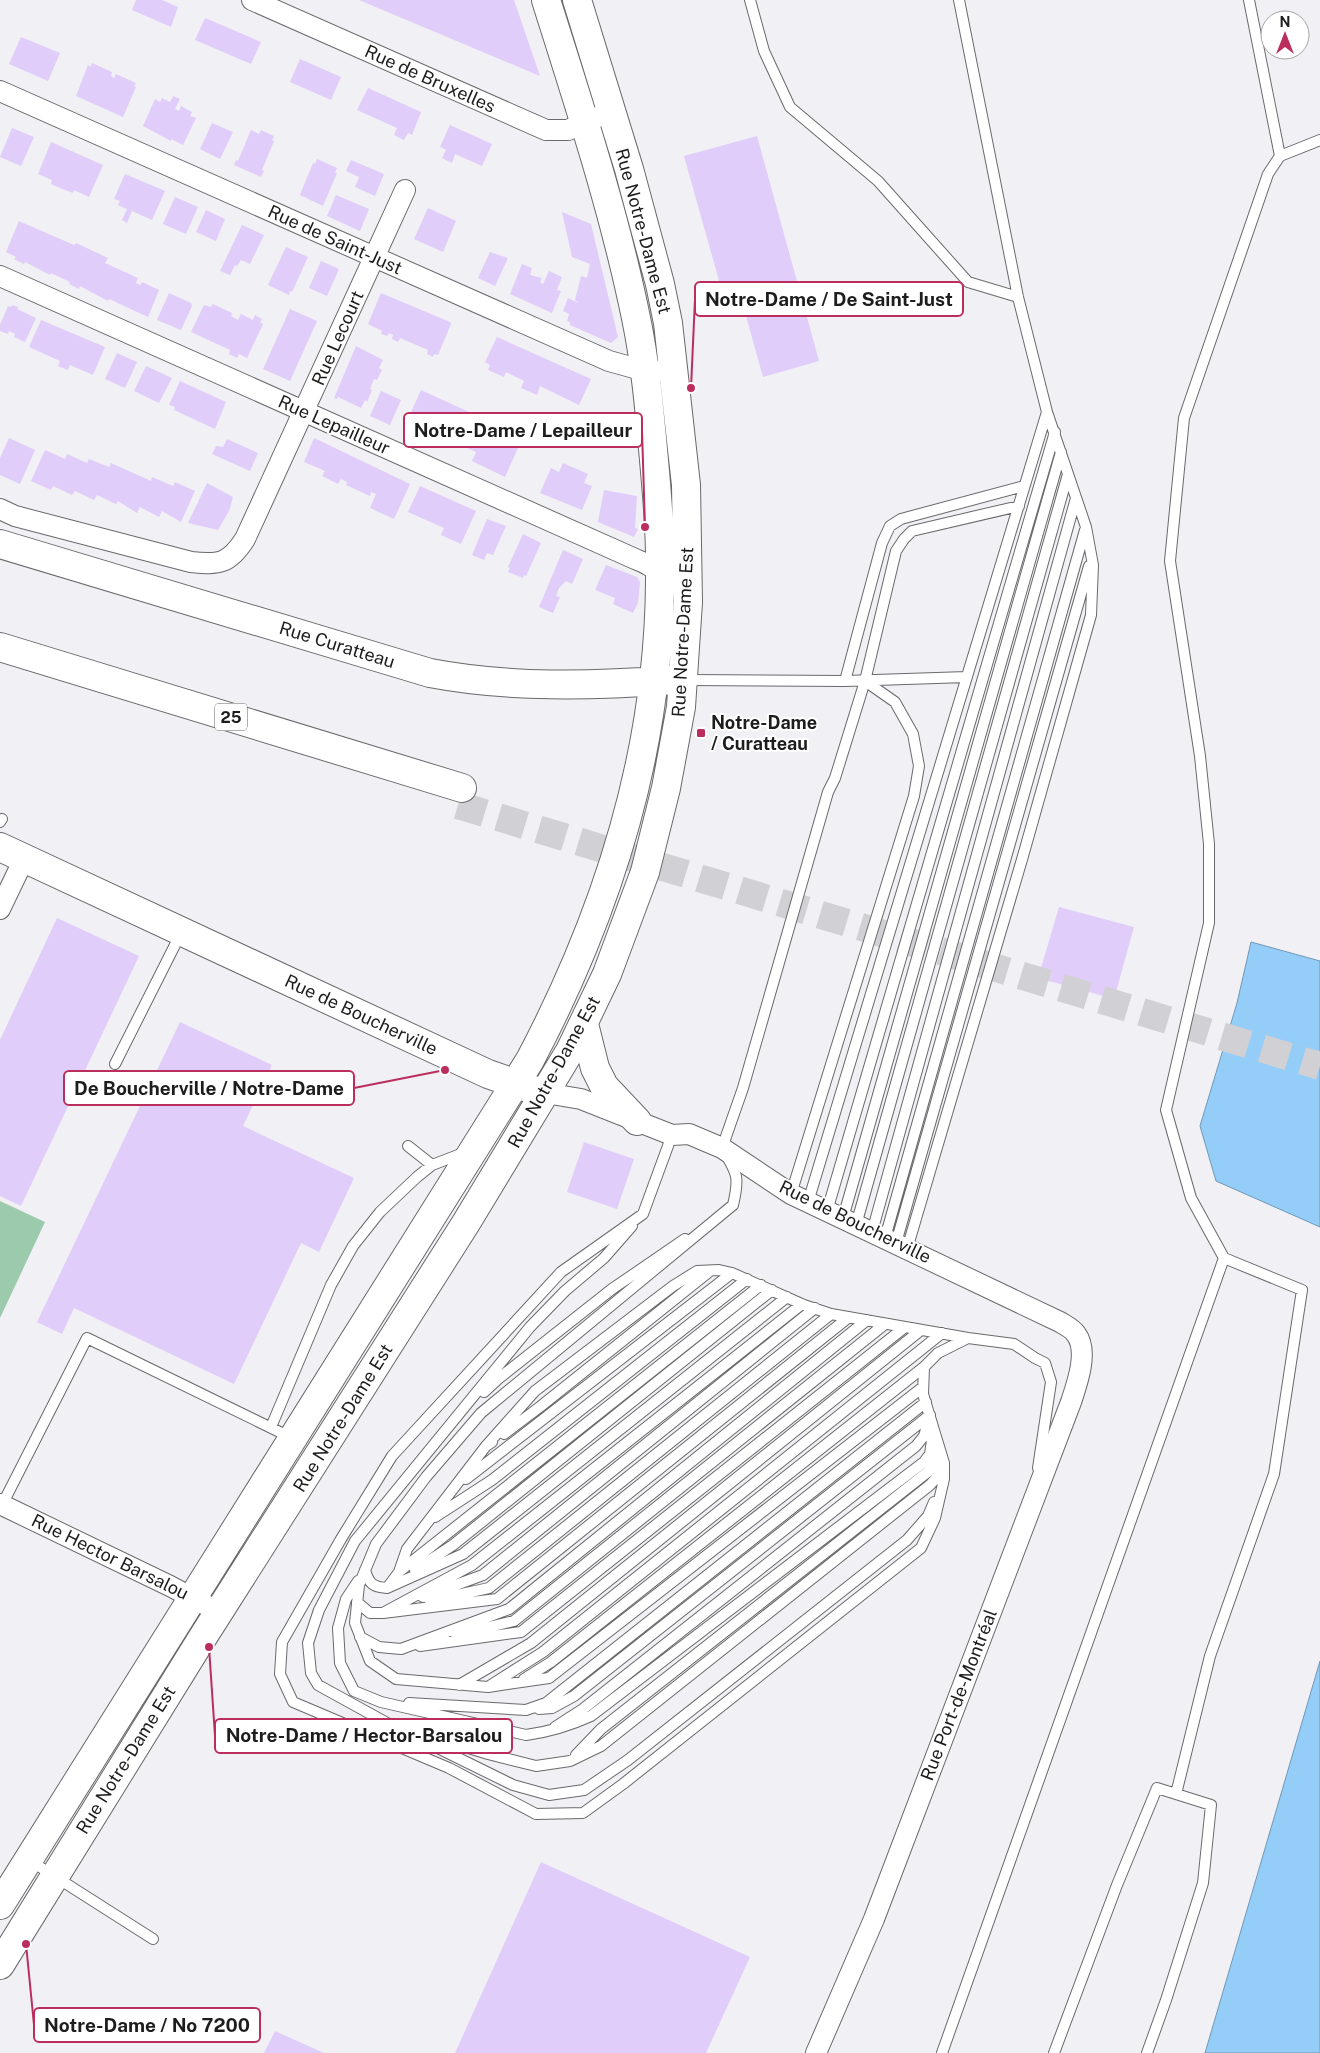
<svg xmlns="http://www.w3.org/2000/svg" width="1320" height="2053" viewBox="0 0 1320 2053" font-family="'Public Sans',sans-serif">
	<style>
		.green { fill: #9ccaac }
		.water { fill: #94cdf7; stroke: #7098b6 }
		.building { fill: #e0cdf9 }
		.lines { fill: none; stroke-linecap: round; stroke-linejoin: round }
		.highway-tunnel { stroke: #d1d0d4; stroke-width: 28; stroke-dasharray: 28 14; stroke-linecap: butt }
		.lane-casing { stroke: #6a696c; stroke-width: 12 }
		.street-casing { stroke: #6a696c; stroke-width: 22 }
		.secondary-casing { stroke: #6a696c; stroke-width: 30 }
		.highway-casing { stroke: #6a696c; stroke-width: 30 }
		.lane { stroke: #fff; stroke-width: 10 }
		.street { stroke: #fff; stroke-width: 20 }
		.secondary { stroke: #fff; stroke-width: 28 }
		.highway { stroke: #fff; stroke-width: 28 }
		.poi-dot { fill: #bb2d5d; stroke: #fff; stroke-width: 2 }
		.labels { text-anchor: middle; stroke-width: 4; stroke-linejoin: round; paint-order: stroke }
		.shield { fill: #fff; stroke: #616162; stroke-width: 1 }
		.shield-label { font-size: 16px; font-weight: bold; fill: #1d1d1e }
		.street-label { font-size: 18px; fill: #1d1d1e; stroke: #fff }
		.poi-label { font-size: 18px; font-weight: bold; fill: #1d1d1e; stroke: #fff; text-anchor: start }
		.leader { fill: none; stroke: #bb2d5d; stroke-width: 2 }
		.callout-dot { fill: #bb2d5d; stroke: #fff; stroke-width: 2 }
		.callout { fill: #fff; stroke: #bb2d5d; stroke-width: 2 }
		.callout-label { font-size: 19px; text-anchor: middle; font-weight: bold; fill: #1d1d1e }
	</style>
	<rect width="100%" height="100%" fill="#f1f0f4"/>
	<path class="green" d="M0,1201l45,21 -45,96z"/>
	<path class="water" d="M1251,942l69,19v266l-104,-46 -16,-55 37,-123z
		M1320,1661v392h-115z"/>
	<path class="building" d="M136,0h26l16,7 -7,20 -39,-17z
		M359,0h155l26,76z
		M205,18l56,24 -10,22 -56,-24z
		M21,37l39,16 -12,28 -39,-17z
		M300,59l41,18 -10,23 -41,-18z
		M92,63l20,9 -1,4 3,2 2,-4 20,9 -2,3 2,1 -13,30 -47,-21 12,-31 3,2z
		M368,88l53,24 -9,23 -4,-2 -4,7 -10,-5 3,-7 -40,-18z
		M173,96l7,3 -5,10 4,2 2,-5 11,6 -2,4 6,2 -13,27 -12,-6v2l-28,-15 12,-27 5,3 2,-4 8,4z
		M212,123l21,9 -13,27 -20,-10z
		M450,125l42,19 -10,22 -27,-12 -3,9 -10,-5 4,-8 -6,-3z
		M12,128l22,9 -13,29 -21,-9z
		M251,130l8,4 2,-4 13,6 -2,4 2,1 -12,29 2,1 -3,6 -27,-12 2,-5 2,1z
		M757,136l62,225 -56,16 -22,-79 -16,4 -41,-146z
		M51,142l52,23 -14,32 -15,-7 -1,3 -11,-4 3,-7 -3,7 -11,-5 1,-4 -14,-6z
		M317,159l20,9 -2,5h2l-14,33 -23,-11 13,-32 2,1z
		M351,160l33,14 -9,22 -20,-9 4,-10 -13,-6z
		M125,174l40,17 -13,29 -20,-9 -5,12 -5,-3 5,-11 -9,-4 2,-4 -6,-2z
		M336,195l33,14 -9,22 -33,-15z
		M175,197l23,10 -12,27 -23,-10z
		M428,208l28,13 -13,31 -29,-13z
		M206,210l19,9 -9,22 -20,-9z
		M562,212l29,12 27,113 -7,6 -41,-18v-3l-3,-1 2,-7 -6,-3 5,-13 11,5 -4,-3 6,-24 6,2 3,-14 -18,-7z
		M19,221l55,24 2,-2 32,15 -3,5 33,15 -2,5 4,2 2,-3 17,8 -11,27 -39,-18 -1,2 -28,-15 -1,3 -10,-5 1,-2 -19,-9 -1,2 -25,-13 -1,2 -10,-5 2,-2 -10,-5z
		M242,225l22,10 -14,29 -9,-4 -4,6 -2,-1 -5,10 -10,-4z
		M286,247l22,10 -16,35 -2,-1 -1,4 -21,-10z
		M490,252l18,6 -13,28 -17,-8z
		M321,261l18,8 -12,27 -18,-8z
		M522,264l10,4 -2,7 12,3 -2,4 3,2 6,-13 13,6 -5,13 4,1 -9,22 -42,-19z
		M169,293l22,10 1,3 -11,24 -24,-10z
		M381,293l69,29 1,2 -13,31 -4,-1 -1,3 -6,-3 1,-4 -28,-12 -2,4 -6,-3 1,-4 -4,-2 -2,3 -6,-2 1,-3 -14,-7z
		M213,304l19,9 -1,3 7,4 3,-6 12,6 2,-5 7,4 -2,3 3,2 -16,34 -8,-4 -2,4 -8,-4 1,-4 -39,-18 13,-27 7,2z
		M12,305l6,2 -1,2 19,9 -11,24 -11,-5 1,-3 -6,-3 -1,3 -8,-3v-6l8,-19 3,1z
		M290,309l27,12 -27,60 -27,-12z
		M41,320l64,27 -12,28 -23,-10 -2,5 -10,-4 2,-5 -31,-14z
		M497,337l94,42 -12,26 -39,-19 -3,9 -16,-7 3,-7 -18,-9 -2,5 -16,-7 2,-5 -5,-3z
		M356,346l27,14 -4,8 3,2 -5,10 -3,-1 -4,10 2,1 -5,12 -2,-2 -4,8 -23,-11 -1,2 -3,-1z
		M117,353l20,9 -12,26 -20,-9z
		M146,366l26,12 -13,25 -25,-12z
		M180,381l46,21 -11,27 -41,-19 1,-3 -6,-2z
		M421,390l68,31 -2,4 4,2 -2,4 15,7 -2,3 16,7 -13,29 -33,-16 4,-9 -69,-31z
		M381,391l20,9 -11,25 -20,-9z
		M9,438l26,12 -15,34 -20,-9v-17z
		M314,438l96,46 -16,35 -24,-11 6,-14 -5,-2 -1,4 -24,-11 1,-3 -6,-3 -3,5 -16,-8 3,-5 -21,-9z
		M227,439l31,14 -8,18 -38,-17 4,-8 7,1z
		M45,450l20,9 2,-5 20,9 2,-4 20,8 2,-4 40,18 1,-4 21,9 2,-4 20,9 -14,31 -19,-11 -3,6 -19,-10 -3,6 -19,-12 -2,3 -19,-9 -3,5 -19,-9 -3,4 -19,-9 -2,4 -20,-9z
		M563,463l25,11 -4,9 8,3 -10,24 -42,-17 11,-25 8,4z
		M207,483l26,14 -4,14 -11,19 -30,-7z
		M420,486l56,25 -15,33 -20,-9 3,-7 -36,-16z
		M604,490l33,6 -2,32 3,1 -4,8 -36,-15z
		M487,519l19,7 -13,29 -6,-2 -3,7 -12,-5z
		M523,534l18,9 -15,33 -2,-1 -1,3 -15,-6 2,-4 -2,-1z
		M563,550l20,9 -11,25 -6,-3 -7,7 -3,8 4,1 -7,16 -14,-6z
		M606,565l31,12 3,5 -2,21 -5,10 -20,-9 2,-6 -20,-8z
		M1059,907l75,20 -20,72 -76,-21z
		M57,918l82,38 -118,250 -21,-10v-156z
		M180,1022l92,43 -29,61 111,52 -35,74 -18,-9 -67,141 -160,-76 -12,26 -25,-12z
		M584,1142l50,17 -17,50 -50,-17z
		M541,1862l209,95 -44,96h-251z
		M275,2031l49,22h-60z"/>
	<g class="lines">
		<path class="highway-tunnel" d="M458,805l862,261"/>
		<g class="lane-casing">
			<path id="lane" d="M750,0l14,51 26,56 88,74 90,101 50,15
				M1249,0l31,156
				M684,680l161,1 122,-4
				M845,681l37,-138 8,-17 11,-7 123,-33
				M0,822l2,-3
				M115,1064l66,-131
				M672,1135l-29,79 -82,58 -169,184 -51,83 -59,103 -2,32 13,28 156,66 87,46 47,-1 40,-29 298,-236 14,-30 9,-39v-16l-21,-69 1,-27 14,-14 30,-15
				M408,1146l24,19
				M791,1194l123,-398 5,-30 -6,-32 -18,-32 -30,-21
				M808,1202l239,-790
				M827,1211l228,-779
				M843,1218l218,-766
				M856,1225l212,-751
				M632,1226l-28,32 -39,33 -35,36 -175,214 -36,69 -11,33 3,30 7,12 69,38 126,62 36,10 35,-5 44,-30 279,-220 21,-24 6,-14
				M872,1232l204,-734
				M885,1238l200,-708
				M896,1243l193,-677
				M907,1249l116,-393 68,-241 2,-50 -7,-38 -39,-115 -29,-115 -59,-297
				M923,1387l-374,291 -61,9 -92,-8 -26,-18 -15,-38 4,-38 17,-41 50,-67 55,-64 252,-208c7,-29 4,-32 -11,-57l21,-60 85,-296 7,-14 30,-97 31,-130 8,-12 8,-8 107,-25
				M484,1392l14,-13 114,-90 73,-50
				M271,1427l60,-142 22,-39 27,-34 37,-35 15,-12 34,-13
				M504,1434l37,-28 169,-135
				M486,1446l49,-55 138,-105 24,-15 22,-1 13,3 72,32 27,9 137,24 46,6 21,14 10,5 6,19 -13,86
				M466,1479l266,-206
				M2,1505l85,-167 205,100
				M435,1517l57,-37 255,-201
				M365,1570c4,14 8,17 22,18l12,-16 8,-23 79,-103 6,-4
				M415,1570l38,-25 319,-255
				M400,1571l361,-286
				M358,1581l-12,18 -8,29 2,35 14,28 27,11 145,33c23,-3 43,-9 65,-19l333,-254 6,-8 3,-21
				M387,1588l76,-34 324,-257
				M423,1597l60,-22 332,-267
				M430,1601l59,-13 342,-274
				M357,1602l13,11h13l89,-48 330,-261
				M383,1613l114,-14 352,-282
				M456,1635l58,-14 371,-297
				M360,1637l19,10 22,2 108,-40 358,-289
				M420,1646l101,-14 384,-305
				M524,1679l27,-17 373,-295
				M459,1685l72,-42 390,-313
				M491,1685l52,-33 399,-319
				M409,1703l117,7 20,-7 380,-301
				M539,1709l13,-1 22,-12 356,-281
				M555,1727l28,-18 333,-263 8,-10 6,-21
				M416,1732l72,22 48,12 34,-5 31,-15 329,-261 8,-9 4,-10
				M576,1755l25,-26 328,-258 7,-11 2,-12
				M1176,1794l34,-138 64,-182 28,-184 -78,-32
				M29,1860l124,79
				M942,2053l282,-795 -33,-60 -25,-88 43,-187v-79l-9,-88 -30,-195 14,-143 84,-244 12,-18 40,-16
				M1054,2053l63,-168 40,-97 54,17 -8,78 -37,117 -19,53"/>
		</g>
		<g class="street-casing">
			<path id="street" d="M252,0l294,130h22l29,-13
				M0,91l609,270 36,10h29
				M0,276l633,282c13,6 25,9 27,23
				M0,509l15,7 176,46c28,3 38,2 54,-23l160,-349
				M0,909l24,-50
				M545,1093l36,6 91,36 17,-1 33,14 69,46 269,128c5,3 13,7 16,12 13,17 1,50 -5,68l-197,517 -58,134
				M0,1504l170,82 49,26"/>
		</g>
		<g class="secondary-casing">
			<path id="secondary" d="M0,544l430,129c79,15 162,13 242,7
				M0,847l488,227 43,15
				M584,1024l11,44 9,18 33,35
				M0,1905l530,-845c78,-148 129,-310 130,-479 1,-44 -3,-88 -7,-132 -4,-44 -8,-88 -17,-131 -22,-108 -57,-213 -90,-318
				M0,1965l201,-325 265,-417 104,-172 37,-77 38,-102 21,-84 15,-81 7,-105 -2,-117 -18,-162 -8,-39 -31,-115 -52,-169"/>
		</g>
		<g class="highway-casing">
			<path id="highway" d="M0,647l462,141"/>
		</g>
		<use href="#lane" class="lane"/>
		<use href="#street" class="street"/>
		<use href="#secondary" class="secondary"/>
		<use href="#highway" class="highway"/>
	</g>
	<rect class="poi-dot" x="696" y="728" width="10" height="10" rx="2.5"/>
	<g class="labels">
		<rect class="shield" x="215" y="703.5" width="32" height="27" rx="4"/>
		<g class="shield-label">
			<text x="231" y="723">25</text>
		</g>
		<g class="street-label">
			<text transform="translate(430 79) rotate(24)" y="6">Rue de Bruxelles</text>
			<text transform="translate(643 231) rotate(75)" y="6">Rue Notre-Dame Est</text>
			<text transform="translate(335 240) rotate(24)" y="6">Rue de Saint-Just</text>
			<text transform="translate(338 338) rotate(-66)" y="6">Rue Lecourt</text>
			<text transform="translate(334 425) rotate(24)" y="6">Rue Lepailleur</text>
			<text transform="translate(683 632) rotate(-87)" y="6">Rue Notre-Dame Est</text>
			<text transform="translate(337 645) rotate(17)" y="6">Rue Curatteau</text>
			<text transform="translate(361 1015) rotate(25)" y="6">Rue de Boucherville</text>
			<text transform="translate(554 1072) rotate(-61)" y="6">Rue Notre-Dame Est</text>
			<text transform="translate(855 1222) rotate(26)" y="6">Rue de Boucherville</text>
			<text transform="translate(343 1418) rotate(-58)" y="6">Rue Notre-Dame Est</text>
			<text transform="translate(110 1557) rotate(26)" y="6">Rue Hector Barsalou</text>
			<text transform="translate(959 1695) rotate(-69)" y="6">Rue Port-de-Montréal</text>
			<text transform="translate(126 1760) rotate(-58)" y="6">Rue Notre-Dame Est</text>
		</g>
		<g class="poi-label">
			<text x="711" y="729">Notre-Dame<tspan x="711" dy="21">/ Curatteau</tspan></text>
		</g>
	</g>
	<path class="leader" d="M691 388L695 299M645 527L642 430M445 1070L354 1088M209 1647L215 1736M26 1944L34 2025"/>
	<g class="callout-dot">
		<circle cx="691" cy="388" r="5"/>
		<circle cx="645" cy="527" r="5"/>
		<circle cx="445" cy="1070" r="5"/>
		<circle cx="209" cy="1647" r="5"/>
		<circle cx="26" cy="1944" r="5"/>
	</g>
	<g class="callout">
		<rect x="695" y="282" width="268" height="34" rx="5"/>
		<rect x="404" y="413" width="238" height="34" rx="5"/>
		<rect x="64" y="1071" width="290" height="34" rx="5"/>
		<rect x="215" y="1719" width="297" height="34" rx="5"/>
		<rect x="34" y="2008" width="226" height="34" rx="5"/>
	</g>
	<g class="callout-label">
		<text x="829" y="306">Notre-Dame / De Saint-Just</text>
		<text x="523" y="437">Notre-Dame / Lepailleur</text>
		<text x="209" y="1095">De Boucherville / Notre-Dame</text>
		<text x="364" y="1742">Notre-Dame / Hector-Barsalou</text>
		<text x="147" y="2032">Notre-Dame / No 7200</text>
	</g>
	<g transform="translate(1285 35)"><circle r="24" fill="#ffffff" stroke="#a5a5a5"/>
	<path d="M0-4L9 19L0 12L-9 19Z" fill="#bb2d5d"/>
	<text y="-8" font-size="14" font-weight="bold" text-anchor="middle" fill="#1d1d1e">N</text>
	</g>
</svg>
